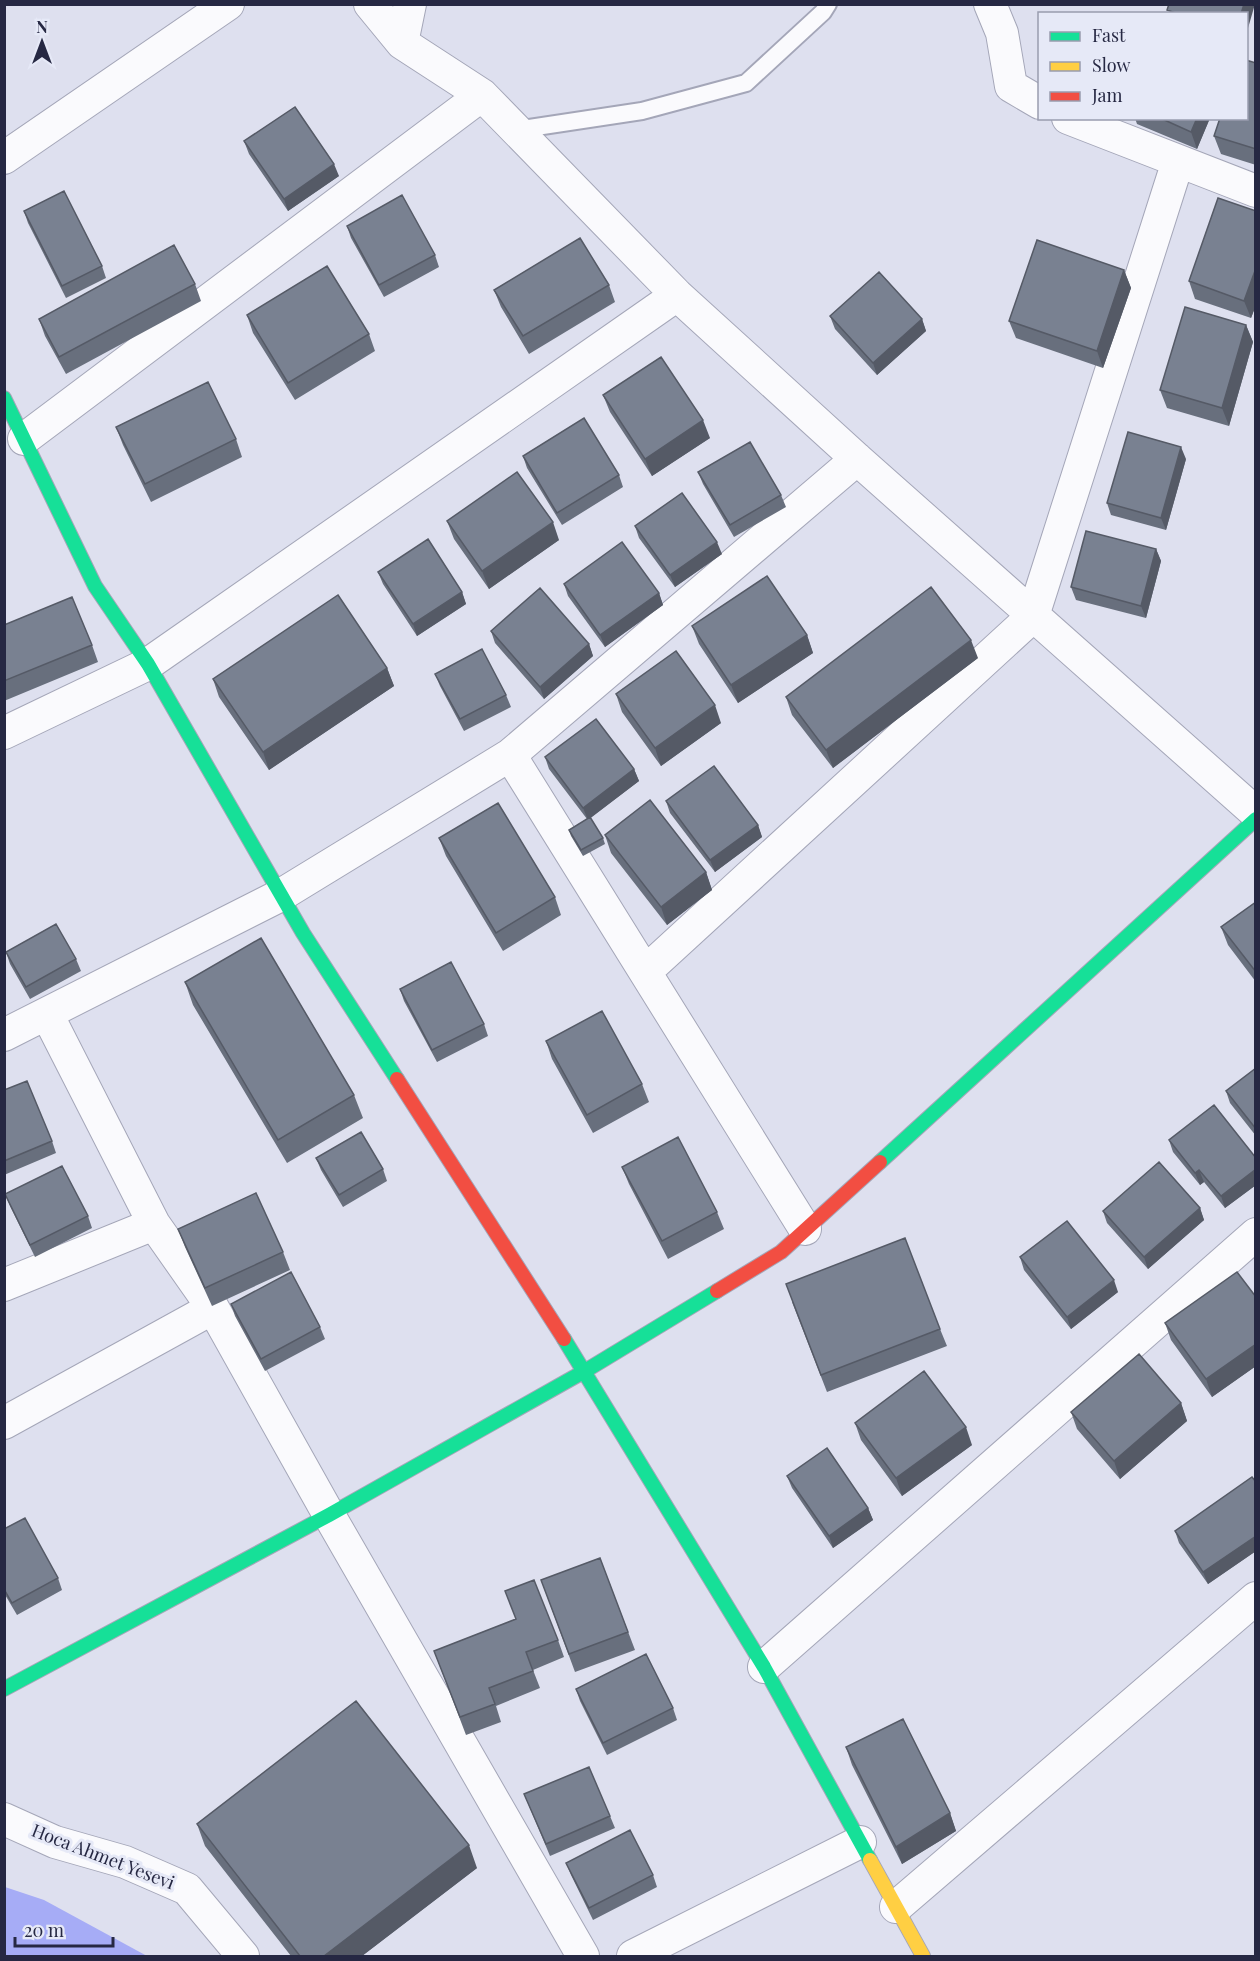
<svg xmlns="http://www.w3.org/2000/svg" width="1260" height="1961" viewBox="0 0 1260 1961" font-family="'Playfair Display',serif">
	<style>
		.water { fill: #a6acf6 }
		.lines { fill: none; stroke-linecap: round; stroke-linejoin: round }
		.lane-casing { stroke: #a4a6b8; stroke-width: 20 }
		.street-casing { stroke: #a4a6b8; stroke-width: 34 }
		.fast-casing { stroke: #a4a6b8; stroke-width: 16 }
		.slow-casing { stroke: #a4a6b8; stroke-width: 16 }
		.jam-casing { stroke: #a4a6b8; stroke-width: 16 }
		.lane { stroke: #fafafd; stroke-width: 16 }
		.street { stroke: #fafafd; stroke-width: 32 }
		.fast { stroke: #16e098; stroke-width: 14 }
		.slow { stroke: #ffcf43; stroke-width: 14 }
		.jam { stroke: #f24e42; stroke-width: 14 }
		.wall { fill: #686f7d }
		.shaded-wall { fill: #555a66 }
		.building { fill: #798191; stroke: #555a66; stroke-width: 1.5 }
		.labels { text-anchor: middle; stroke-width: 6; stroke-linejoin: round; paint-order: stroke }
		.street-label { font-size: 18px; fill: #262843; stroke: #e6e9f7 }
	</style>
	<rect width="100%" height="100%" fill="#dee0ef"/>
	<path class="water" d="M5,1887l39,13 103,56h-142z"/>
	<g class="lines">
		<g class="lane-casing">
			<path id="lane" d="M516,130l126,-19 104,-28 77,-71 5,-8"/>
		</g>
		<g class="street-casing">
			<path id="street" d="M370,4l32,39 80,52 195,200 180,164 399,354
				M990,4l12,29 9,53 29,17
				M402,43l8,-39
				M1068,118l188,73
				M4,158l224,-154
				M24,439l458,-344
				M4,733l144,-69 529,-369
				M510,755l295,474
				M645,972l388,-356 145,-455
				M47,1014l107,210 59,84 116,207 254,441
				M4,1035l277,-140 229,-140 347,-296
				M4,1285l150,-61
				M4,1423l209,-115
				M764,1667l492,-433
				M4,1819l51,23 70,20 62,27 56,67
				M896,1907l360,-309
				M633,1956l227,-114"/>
		</g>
		<g class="fast-casing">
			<path id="fast" d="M4,398l91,188 53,78 155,269 94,146
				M880,1162l376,-343
				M564,1339l200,328 106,193
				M4,1689l325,-174 256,-144 132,-80"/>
		</g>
		<g class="slow-casing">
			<path id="slow" d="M870,1860l53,96"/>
		</g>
		<g class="jam-casing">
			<path id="jam" d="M397,1079l167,260
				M717,1291l64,-39 99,-90"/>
		</g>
		<use href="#lane" class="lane"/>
		<use href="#street" class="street"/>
		<use href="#fast" class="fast"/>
		<use href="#slow" class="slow"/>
		<use href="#jam" class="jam"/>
	</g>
	<path class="wall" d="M1256,63v102l-35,-11 -7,-18z
		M1135,118h75l-13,31 -60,-25z
		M244,141l95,35 -51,35 -39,-57z
		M24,211l78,55 4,12 -40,20 -38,-75z
		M1256,211v94l-5,13 -56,-19 -6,-18z
		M347,226l88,29 4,12 -55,30 -33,-59z
		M1124,270l7,18 -28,80 -87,-30 -7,-17z
		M195,284l6,17 -135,73 -21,-38 -6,-17z
		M609,285l6,17 -86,52 -28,-47 -7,-17z
		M247,315l122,19 6,17 -80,49 -42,-67z
		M830,316l92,3 4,12 -49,44 -42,-46z
		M1246,325l7,17 -24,84 -62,-18 -7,-18z
		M603,395l107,43 -58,38 -42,-64z
		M116,427l120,12 6,18 -91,45 -28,-57z
		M523,456l96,19 4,12 -61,38 -35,-57z
		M1186,459l-20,71 -55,-15 -4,-12z
		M698,472l83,23 5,12 -52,30 -31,-53z
		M447,521l112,19 -70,49 -35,-50z
		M635,526l87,28 -47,33 -36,-49z
		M1156,549l5,12 -15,57 -70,-18 -5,-13z
		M378,572l84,20 4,12 -49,32 -34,-52z
		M564,584l95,9 4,12 -58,42 -37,-51z
		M4,625l88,20 6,17 -94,39z
		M692,626l115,9 6,18 -75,50 -39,-59z
		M491,631l98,13 4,12 -49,43 -49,-56z
		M978,658l-145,110 -41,-53 -6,-18z
		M387,668l7,18 -125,84 -50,-73 -6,-18z
		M435,674l71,21 5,12 -47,24 -24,-45z
		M616,694l105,29 -60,43 -39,-54z
		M545,757l89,12 5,12 -49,37 13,20 2,6 -22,12 -12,-20 -2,-6 18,-11 -38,-50z
		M666,801l92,24 4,12 -47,35 -45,-59z
		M605,835l101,37 6,18 -45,35 -56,-72z
		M439,838l116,59 6,18 -58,36 -57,-95z
		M1256,902v80l-28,-37 -7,-18z
		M6,952l70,7 5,12 -51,28 -20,-35z
		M185,982l169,113 9,23 -76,45 -94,-158z
		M400,989l84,35 4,12 -51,26 -33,-61z
		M546,1041l96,43 7,18 -56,31 -41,-74z
		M1256,1068v68l-26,-33 -4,-12z
		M4,1090l48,51 4,12 -52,22z
		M1169,1140l87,18v27l-31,23 -21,-26 -4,3 -27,-33z
		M316,1158l67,11 4,12 -44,26 -22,-37z
		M622,1167l95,45 7,17 -56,30 -39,-75z
		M5,1194l83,22 4,12 -57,29 -25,-51z
		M1200,1208l4,12 -56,49 -41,-46 -4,-12z
		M178,1229l105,23 7,18 -78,36 -27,-59z
		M1020,1257l98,35 -47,37 -47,-59z
		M1256,1297v69l-44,31 -41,-57 -6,-17z
		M792,1302l148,27 7,17 -120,46z
		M231,1304l89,23 5,12 -60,32 -30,-55z
		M1181,1403l6,18 -67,58 -43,-50 -6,-17z
		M855,1423l117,22 -70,51 -41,-56z
		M787,1476l81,32 5,12 -40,28 -41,-60z
		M1256,1482v69l-48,33 -29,-41 -4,-12z
		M4,1529l54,49 4,12 -45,25 -13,-22z
		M600,1558l35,92 -60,22 -34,-92z
		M516,1619l42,21 6,17 -31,13 7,18 -44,18 5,16 -35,13 -32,-84z
		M576,1689l97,19 4,12 -70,35 -27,-54z
		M846,1747l104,66 6,18 -54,33 -50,-99z
		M524,1794l86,22 5,12 -65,28z
		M197,1824l280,44 -115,88h-71l-86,-110z
		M566,1863l87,12 4,12 -64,33 -22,-45z"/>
	<path class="shaded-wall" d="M1244,4h11l-9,31v-21h-5z
		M1197,118h13l-13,31 -6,-17z
		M334,164l5,12 -51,35 -4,-12z
		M1256,268v37l-5,13 -7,-17z
		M1124,270l7,18 -28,80 -6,-17z
		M922,319l4,12 -49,44 -4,-12z
		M1246,325l7,17 -24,84 -7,-18z
		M703,420l7,18 -58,38 -7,-17z
		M1181,447l5,12 -20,71 -5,-12z
		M553,522l6,18 -70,49 -7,-18z
		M717,542l5,12 -47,33 -5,-12z
		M1156,549l5,12 -15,57 -5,-12z
		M462,592l4,12 -49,32 -4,-12z
		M659,593l4,12 -58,42 -5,-12z
		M807,635l6,18 -75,50 -7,-18z
		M971,640l7,18 -145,110 -7,-18z
		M589,644l4,12 -49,43 -4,-12z
		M387,668l7,18 -125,84 -6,-18z
		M715,705l6,18 -60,43 -6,-18z
		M634,769l5,12 -51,39 -5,-12z
		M758,825l4,12 -47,35 -5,-12z
		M706,872l6,18 -45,35 -6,-18z
		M1256,1169v16l-31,23 -4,-12z
		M1199,1170l5,12 -4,3 -5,-12z
		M1200,1208l4,12 -56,49 -4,-12z
		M1114,1280l4,12 -47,37 -4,-12z
		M1256,1344v22l-44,31 -6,-18z
		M1181,1403l6,18 -67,58 -6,-18z
		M966,1427l6,18 -70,51 -6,-18z
		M868,1508l5,12 -40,28 -4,-12z
		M1256,1536v15l-48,33 -5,-12z
		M950,1813l6,18 -54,33 -6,-17z
		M469,1845l8,23 -115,88h-38z"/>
	<path class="building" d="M1169,4h75l-3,10h-63l-11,-4z
		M1246,60l10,3v86l-42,-13 6,-18h26z
		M295,107l39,57 -50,35 -40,-58z
		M1160,118h37l-6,14z
		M64,191l38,75 -40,20 -38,-75z
		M402,195l33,60 -56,30 -32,-59z
		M1218,198l38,13v57l-12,33 -55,-20z
		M580,238l29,47 -86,51 -29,-46z
		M1037,240l87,30 -27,81 -88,-30z
		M174,245l21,39 -136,73 -20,-38z
		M327,266l42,68 -81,49 -41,-68z
		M879,272l43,47 -49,44 -43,-47z
		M1185,307l61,18 -24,83 -62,-18z
		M661,357l42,63 -58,39 -42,-64z
		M208,382l28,57 -91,45 -29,-57z
		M584,418l35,57 -62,38 -34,-57z
		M1128,432l53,15 -20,71 -54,-15z
		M750,442l31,53 -51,30 -32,-53z
		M517,472l36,50 -71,49 -35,-50z
		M682,493l35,49 -47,33 -35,-49z
		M1086,531l70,18 -15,57 -70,-19z
		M428,539l34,53 -49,32 -35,-52z
		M622,542l37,51 -59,42 -36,-51z
		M767,576l40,59 -76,50 -39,-59z
		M931,587l40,53 -145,110 -40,-53z
		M540,588l49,56 -49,43 -49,-56z
		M338,595l49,73 -124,84 -50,-73z
		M72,597l20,48 -88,36v-56z
		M482,649l24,46 -46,24 -25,-45z
		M676,651l39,54 -60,43 -39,-54z
		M596,719l38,50 -51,39 -38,-51z
		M714,766l44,59 -48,35 -44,-59z
		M650,800l56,72 -45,35 -56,-72z
		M498,803l57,94 -59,36 -57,-95z
		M590,817l13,21 -22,12 -12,-20z
		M1256,902v70l-35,-45z
		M56,924l20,35 -50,28 -20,-35z
		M261,938l93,157 -76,45 -93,-158z
		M451,962l33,62 -52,26 -32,-61z
		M602,1011l40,73 -55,31 -41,-74z
		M1256,1068v61l-30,-38z
		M27,1081l25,60 -48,20v-71z
		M1214,1105l42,53v11l-35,27 -22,-26 -4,3 -26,-33z
		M361,1132l22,37 -44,26 -23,-37z
		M678,1137l39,75 -55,29 -40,-74z
		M1159,1162l41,46 -56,49 -41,-46z
		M62,1166l26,50 -58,29 -25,-51z
		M256,1193l27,59 -78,36 -27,-59z
		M1067,1221l47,59 -47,37 -47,-60z
		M905,1238l35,91 -119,46 -35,-91z
		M291,1272l29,55 -59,32 -30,-55z
		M1237,1272l19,25v47l-50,35 -41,-56z
		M1139,1354l42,49 -67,58 -43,-49z
		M924,1371l42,56 -70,51 -41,-55z
		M827,1448l41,60 -39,28 -42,-60z
		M1252,1477l4,5v54l-53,36 -28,-41z
		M25,1518l33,60 -46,25 -8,-14v-60z
		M600,1558l28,74 -59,22 -28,-74z
		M534,1580l24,60 -32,12 7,19 -44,17 6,16 -35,13 -26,-66 82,-32 -11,-28z
		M646,1654l27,54 -70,35 -27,-54z
		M356,1701l113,144 -145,111h-24l-103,-132z
		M903,1719l47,94 -54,34 -50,-100z
		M589,1767l21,49 -64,28 -22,-50z
		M630,1830l23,45 -64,33 -23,-45z"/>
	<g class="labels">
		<g class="street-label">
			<text transform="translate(103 1857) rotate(21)" y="6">Hoca Ahmet Yesevi</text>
		</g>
	</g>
	<rect width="1260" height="1961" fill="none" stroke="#262843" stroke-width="12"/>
	<rect x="1038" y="12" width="210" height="108" fill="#e6e9f7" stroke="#999caf" stroke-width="1.5"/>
	<rect x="1050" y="32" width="30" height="9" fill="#16e098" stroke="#999caf" stroke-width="1.5"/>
	<text x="1092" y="42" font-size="18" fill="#262843">Fast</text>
	<rect x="1050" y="62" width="30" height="9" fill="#ffcf43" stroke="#999caf" stroke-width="1.5"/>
	<text x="1092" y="72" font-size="18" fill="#262843">Slow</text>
	<rect x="1050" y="92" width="30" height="9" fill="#f24e42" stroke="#999caf" stroke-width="1.5"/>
	<text x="1092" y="102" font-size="18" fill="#262843">Jam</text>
	<g transform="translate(42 42)" stroke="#e6e9f7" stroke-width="4.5" paint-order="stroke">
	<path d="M0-4.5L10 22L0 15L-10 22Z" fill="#262843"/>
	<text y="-9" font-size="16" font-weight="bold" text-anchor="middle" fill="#262843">N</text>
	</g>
	<path d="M15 1937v9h98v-9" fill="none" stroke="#262843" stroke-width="3"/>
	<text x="24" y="1937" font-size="18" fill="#262843" stroke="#e6e9f7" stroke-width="4.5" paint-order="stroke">20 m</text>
</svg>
